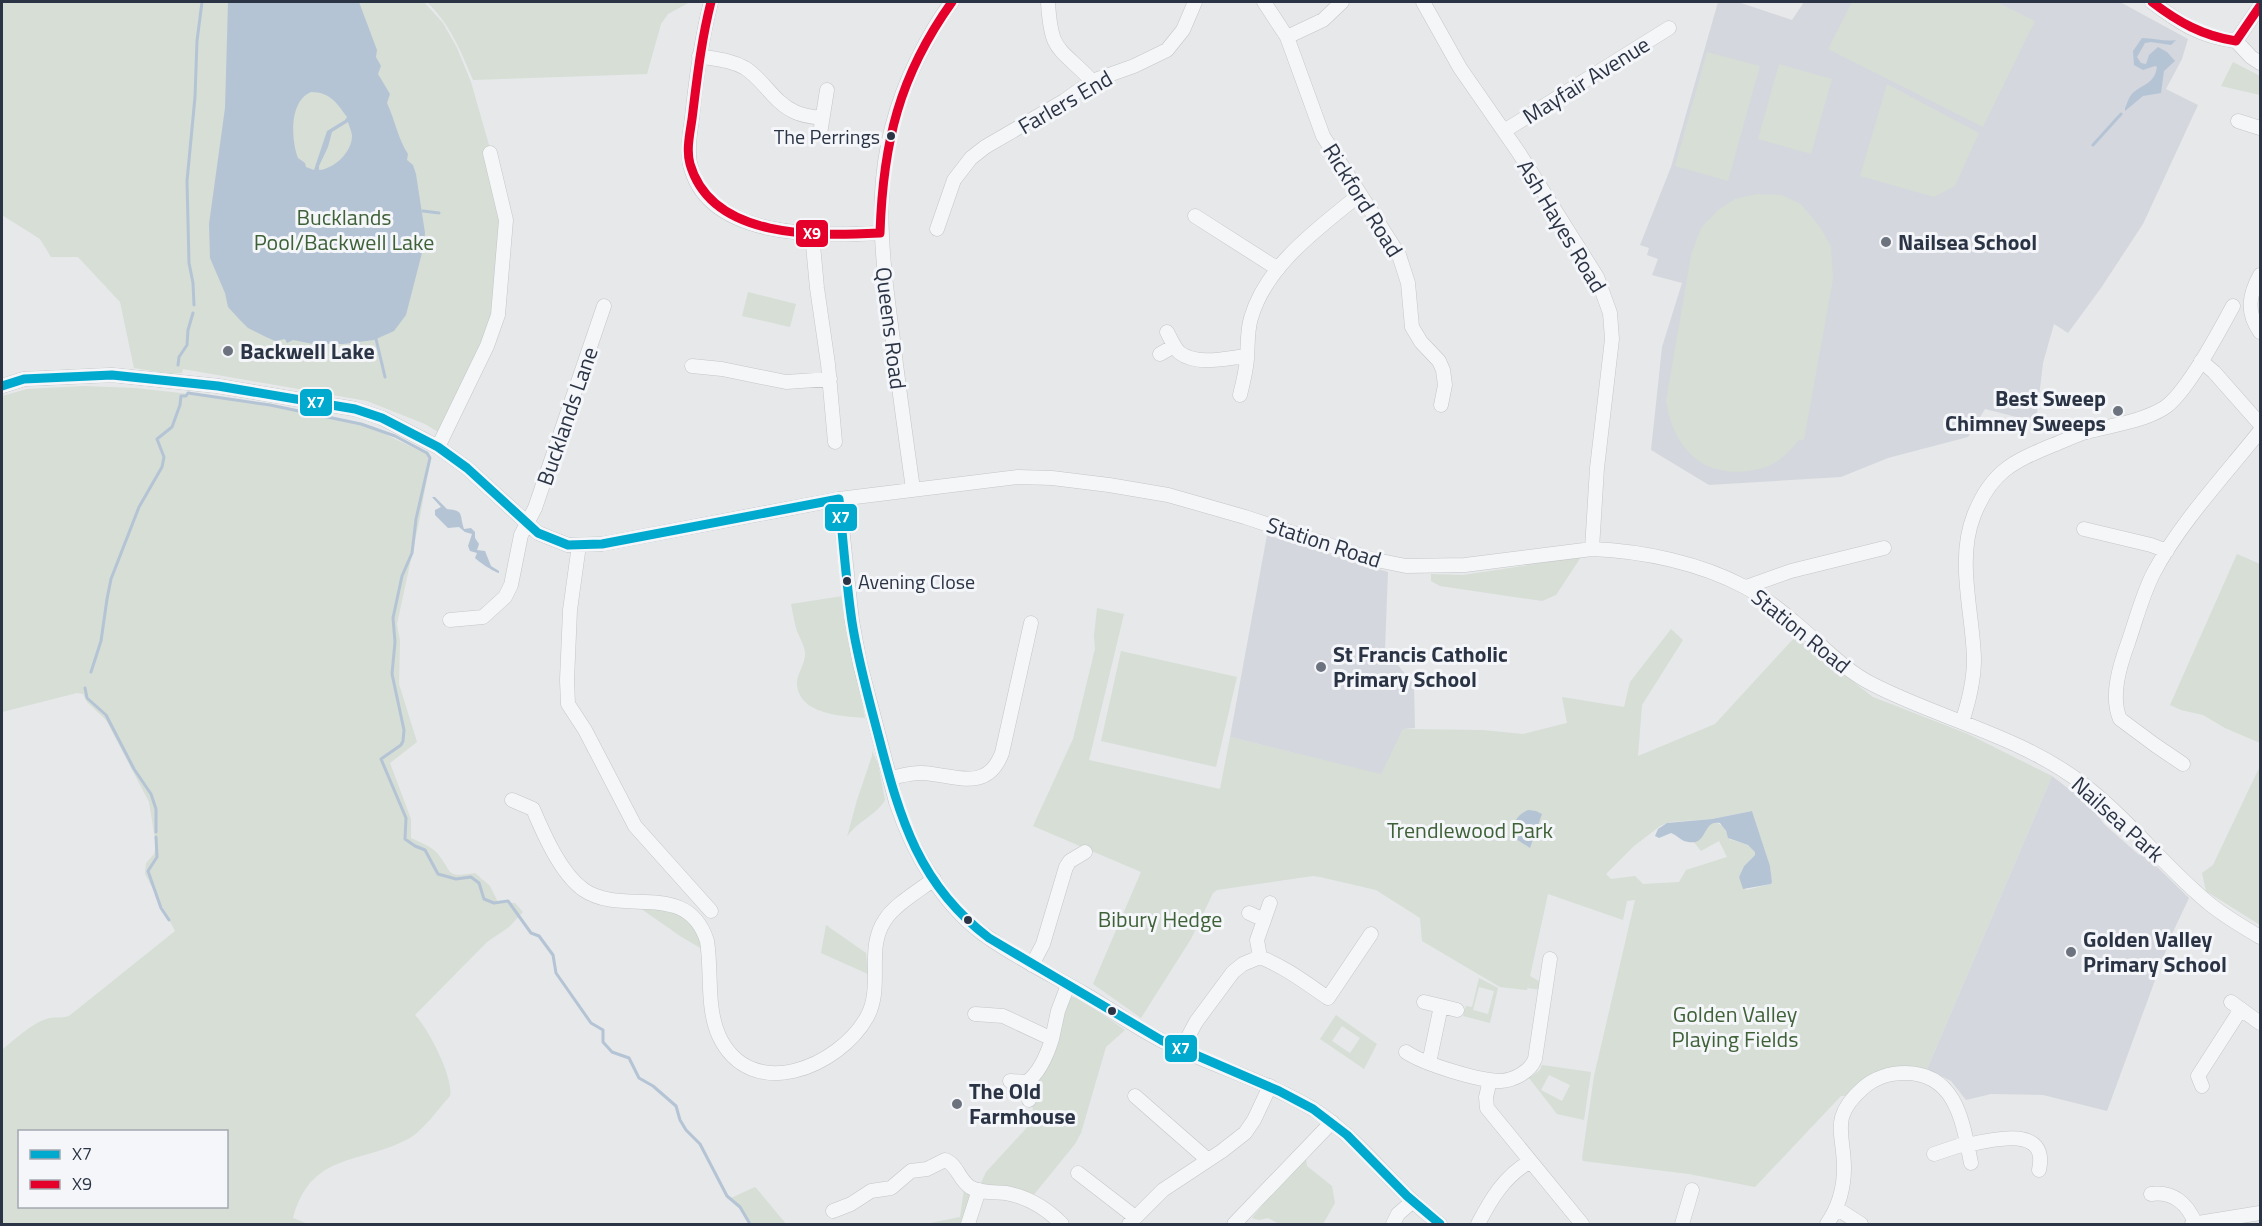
<svg xmlns="http://www.w3.org/2000/svg" width="2262" height="1226" viewBox="0 0 2262 1226" font-family="'Titillium Web',sans-serif">
	<style>
		.built { fill: #d4d7dd }
		.green { fill: #d6ded6; fill-rule: evenodd }
		.water { fill: #b4c4d5; fill-rule: evenodd }
		.lines { fill: none; stroke-linecap: round; stroke-linejoin: round }
		.stream { stroke: #b4c4d5; stroke-width: 3 }
		.minor-casing { stroke: #c4c6c8; stroke-width: 15 }
		.minor { stroke: #f5f6f7; stroke-width: 14 }
		.bus-1-casing { stroke: #f4f6f9; stroke-width: 14 }
		.bus-2-casing { stroke: #f4f6f9; stroke-width: 14 }
		.bus-1 { stroke: #00a9ce; stroke-width: 9 }
		.bus-2 { stroke: #e4002b; stroke-width: 9 }
		.bus-dot { fill: #2b3445; stroke: #f4f6f9; stroke-width: 2 }
		.poi-dot { fill: #6c737f; stroke: #f4f6f9; stroke-width: 2 }
		.labels { text-anchor: middle; stroke-width: 6; stroke-linejoin: round; paint-order: stroke }
		.bus-label { font-size: 20px; fill: #2b3445; stroke: #f4f6f9; text-anchor: end }
		.street-label { font-size: 22px; fill: #2b3445; stroke: #f4f6f9 }
		.park-label { font-size: 22px; fill: #3f6138; stroke: #f4f6f9 }
		.poi-label { font-size: 22px; font-weight: bold; fill: #2b3445; stroke: #f4f6f9; text-anchor: start }
		.line-badge { stroke: #f4f6f9; stroke-width: 2 }
		.badge-label { font-size: 16px; text-anchor: middle; font-weight: bold; fill: #fff }
	</style>
	<rect width="100%" height="100%" fill="#e6e8ea"/>
	<path class="built" d="M1718,2h20l54,18 12,-18h316l68,37 -6,20 -16,30 32,16 -55,119 -42,64 -33,45 -14,-9 -11,39 -7,59 -51,-13 -17,28 -80,21 -47,19 -132,8 -58,-35 11,-103 20,-64 -30,-8 6,-16 -11,-4 2,-7 -9,-3 31,-78z
		M1267,535l121,37 -3,77 29,36 1,43 -12,1 -21,46 -152,-38z
		M2052,776l39,30 13,18 34,30 11,5 40,39 -17,36 -65,177 -64,-16 -52,-1 -25,6 -15,-19 -24,-12z"/>
	<path class="green" d="M2,2h422l19,21 14,25 14,34 36,126 -4,105 -55,125 -23,-14 -58,-23 -184,-32 -1,4 -11,1 -37,-6 -14,-66 -42,-45h-27l-11,-18 -38,-24z
		M427,2h263l-22,12 -7,10 -14,50 -174,6c-12,-29 -23,-56 -46,-78z
		M1852,2h145l38,19 -52,106 -155,-78z
		M1707,52l53,14 -32,115 -53,-15z
		M2233,62l27,14v19l-39,-9z
		M1779,64l53,15 -21,75 -53,-15z
		M1887,84l92,49 -24,53 -21,11 -74,-21z
		M1757,194l25,1 19,9 19,23 11,19 2,33 -29,161h-5c-6,6 -12,15 -20,20 -9,7 -19,9 -31,11 -48,6 -75,-25 -82,-70l25,-146 10,-27 17,-18 17,-11z
		M748,292l48,12 -6,23 -48,-11z
		M84,386l51,2 91,10 116,22 32,9 57,27 -12,66 -22,102 3,17 -1,43 18,58 -27,21 21,56v19c8,4 20,8 26,15 17,20 7,25 38,20l15,13 8,16 17,1 8,9 -14,15 -22,15 -72,73c13,13 39,63 35,81 -11,12 -28,36 -42,43 -50,26 -97,13 -115,79l15,6h-306v-174c13,-11 28,-25 44,-31 8,-3 15,0 23,-3l106,-85 -30,-57 1,-11 8,-9 2,-8 -7,-44 -43,-82 -19,-18 -4,-8 -6,-1 -75,19v-316l25,-7zM20,1132h206v74h-206z
		M2237,554l23,10v179l-35,-15 -22,-13 -22,-5 -11,-5z
		M1581,557l-25,38 -14,6 -102,-15 -9,-5v-7l32,1z
		M843,596l22,122c-22,-2 -67,-3 -68,-35 0,-10 9,-19 8,-31 -1,-8 -5,-13 -8,-21 -3,-9 -4,-18 -6,-27z
		M1097,608l27,6 -35,146 131,29 10,-52 151,37 22,-45 80,1 40,4 44,-11 -5,-26 62,10 6,-25 41,-53 12,11 -41,65 -4,51 77,-32 80,-87 78,60 95,37 84,42 -125,293c-32,-6 -52,12 -78,27h-8l-86,91 -66,-13 -106,-13 -1,-3 12,-82 41,-176 -8,1 -4,19 -75,-26 -18,82 9,5 2,9 -13,-2 1,-6 -2,8 -27,-3 -78,-46 -2,-23 -44,-28 -56,-13 -7,-1 -96,14 -4,3 -22,46 -50,79 -48,-34 48,-112 -108,-46 40,-87 22,-90 -1,-13zM1752,811l18,55 2,16 -1,2 -25,6 -7,-13 5,-11 11,-11v-4l-7,-6 -19,-6 -6,-13 -8,-4 -8,4 -7,13 -7,2 8,10 18,-10 8,16 -41,13 -7,12 -36,2 -8,-8 -24,3 -5,-5 28,-28 26,-20 10,-4 42,-3z
		M1121,651l116,26 -21,90 -115,-26z
		M872,751l6,12 7,37c-8,15 -28,21 -38,37l10,-37 15,-44z
		M2260,766v159l-54,-34 -4,-18 11,-8z
		M640,908c9,0 21,-1 29,1 18,6 30,23 33,40l-22,-13z
		M826,925l40,28 2,21 -47,-21z
		M1479,978l19,10 -8,35 -27,-7 3,-10 6,1zM1479,987l15,4 -6,23 -15,-4z
		M1071,997h7l47,33 -19,17 -25,86 -6,11 -43,53 -52,-12 6,-13 46,-50 2,-38 30,-81z
		M1336,1015l41,29 -13,25 -44,-30zM1342,1026l18,12 -10,15 -18,-12z
		M1542,1065l49,7 -7,48 -27,-6 -28,-36 11,-8zM1549,1075l21,10 -8,16 -21,-11z
		M1306,1159l1,7 25,20 3,17 -12,21h-44l-11,-6 -9,2 -7,-2 43,-52z
		M755,1187l2,2 29,35h-34c-8,-9 -11,-19 -21,-26z
		M964,1189l12,3 -11,32h-40l35,-7z"/>
	<path class="water" d="M228,2h131l18,48 -1,7 5,9 -3,8 12,20 -3,9c8,17 11,36 21,51l-1,6 6,5 3,9 9,59 -1,12 -18,70 -12,16 -20,9 -31,4h-30l-20,-4 -6,3 -2,-4 -10,2 -9,-4 -18,-9 -9,-9 -11,-12 -3,-14 -15,-35 -1,-34 16,-116zM311,92c19,0 26,11 36,25l-2,3 -18,11 -13,39 -8,-3 -1,-4 -7,-5c-7,-18 -9,-57 13,-66zM348,122c1,4 4,10 4,14 0,16 -18,33 -33,34v-4l9,-19 4,-15z
		M2142,38c11,0 24,4 34,2l-5,5 -20,-3 -6,1 -8,14 4,6 5,1 3,-9 9,-8 9,5 8,9 -11,10 -3,22 -18,3 -18,15v-3c2,-4 3,-9 6,-13 9,-11 23,-9 26,-28l-2,-1 -12,4 -9,-5 -1,-14z
		M432,497h3l12,12c18,2 12,5 17,20l7,-1 4,4v6l4,6 -2,6 8,1 6,15 8,5v2c-5,-1 -20,-11 -24,-15l2,-5 -7,-2 -2,-5 4,-12 -7,-2 -6,-5 -11,1 -13,-13v-5l6,-3z
		M1528,810l8,1 6,3 -12,34 -20,-13c4,-12 6,-20 18,-25z
		M1752,811l18,55 2,16 -1,2 -28,5 -4,-12 5,-11 11,-11v-3l-7,-7 -20,-7 -2,-7 -6,-8c-19,-4 -11,26 -36,18 -4,-2 -8,-6 -13,-8l-12,5 -4,-2 3,-7 9,-6 45,-4z"/>
	<g class="lines">
		<path class="stream" d="M2093,145l28,-31
			M423,211l16,2
			M194,305l-1,-22 -4,-20 -2,-82 8,-84 2,-56 5,-39
			M376,339l9,38
			M178,365l1,-8 8,-12 1,-15 5,-17
			M91,672l10,-31 6,-42 4,-20 28,-72 23,-40 2,-10 -7,-18 15,-12 8,-22 1,-9h5l2,-3 82,12 91,19 34,12 32,17 3,5 -14,61 -4,34 -10,23 -9,42 2,24 -3,32 12,56 -1,11 -2,4 -20,14 25,59 -1,21 10,7 10,4 13,24 18,5 15,-2 8,6 5,16 10,4 14,-2 23,32 8,3 14,19 3,18 35,50 12,7v12l9,10 17,6 10,20 14,8 23,20 4,14 6,10 14,14 27,52 13,11 10,17
			M85,688l2,10 19,17 28,54 17,25 5,15v23
			M156,837l1,20 -9,14 13,37 8,12"/>
		<g class="minor-casing">
			<path id="minor" d="M711,2c-10,38 -15,77 -19,116 -2,15 -5,31 -2,46 17,76 131,72 190,69
				M1048,2c3,52 11,44 44,79
				M1264,2l23,35 36,99 76,119 9,28 4,44 9,15 18,19 4,9 2,15 -4,20
				M1423,2l37,66 59,85 78,124 13,36 2,26 -15,129 -5,81
				M2152,2c28,21 48,35 84,39l15,16 9,6
				M1287,37l36,-17 19,-18
				M2236,41l24,-35
				M699,56c16,3 32,4 46,12 19,12 29,35 50,44 8,4 18,5 27,6
				M2238,121l22,7
				M1504,131l165,-103
				M820,134l7,-44
				M1195,216l83,53
				M937,229l17,-49 17,-22 14,-11 79,-46 28,-20 42,-15 33,-16 16,-20 12,-28
				M812,234l5,54 11,76 7,78
				M2260,275c-11,20 -14,37 0,57
				M1167,332c4,7 7,16 13,21 18,13 47,5 67,3
				M1160,354l14,-8
				M2201,361l13,11 46,52
				M692,366l30,3 64,13 44,-3
				M2,386l22,-7 88,-4 106,11 137,23 27,9 56,29 29,21 71,65 30,12 34,-1 237,-45 179,-22 34,1 57,7 59,10 77,22 126,42 35,7 59,-1 127,-16c51,2 108,14 153,38 17,9 33,21 48,34 27,22 50,49 81,64 69,35 146,51 209,99 47,36 82,84 128,121 15,12 32,22 49,32
				M1240,395c3,-12 6,-24 7,-36 1,-14 0,-28 4,-41 15,-53 68,-90 108,-123
				M438,447l49,-101 11,-31 8,-95 -16,-67
				M913,489c-7,-50 -14,-99 -20,-149 -14,-103 -24,-183 24,-280 10,-20 21,-41 35,-58
				M839,499l13,122 8,43 36,138c17,51 48,106 93,136 30,21 63,37 94,55 30,17 58,39 90,53 46,22 95,36 140,63 49,31 80,81 127,115
				M2084,529l67,16 16,6
				M579,545l-9,65 -3,70 1,24 17,26 50,96 76,85
				M1746,587l45,-16 93,-23
				M450,620l33,-3 22,-20 6,-12 10,-50 14,-27 69,-202
				M1962,722c7,-21 12,-41 12,-63 -1,-46 -18,-99 0,-144 17,-43 38,-53 79,-70 11,-4 22,-10 33,-13 26,-7 55,-10 78,-24 23,-15 55,-77 69,-102
				M2183,764l-28,-19 -35,-26c-10,-23 0,-54 8,-76 8,-23 14,-47 25,-69 26,-50 72,-99 107,-143
				M890,778c11,-2 22,-6 33,-5 32,2 64,20 79,-20l29,-130
				M512,800l21,9c11,26 28,65 51,81 40,27 103,-11 123,51 5,31 -1,66 12,95 32,68 120,31 148,-19 17,-31 -2,-68 18,-97 9,-15 35,-30 49,-41
				M1249,913l15,7
				M1260,957l-3,-17 13,-37
				M1032,965l11,-21 23,-77 4,-6 15,-9
				M1424,1002l17,4 -12,57
				M2231,1002l29,21
				M1441,1006l16,4
				M975,1014l28,2 49,23 6,-28 10,-26
				M1181,1050l15,-28 37,-50 10,-8 17,-7c25,10 46,26 68,41l43,-64
				M1406,1052c18,12 73,29 95,29 13,-1 29,-9 34,-22l15,-100
				M1490,1080l-4,17 1,11 95,116
				M1010,1081l17,1c13,-10 20,-27 25,-43
				M1027,1082l2,18
				M2202,1086l-4,-10 43,-67
				M1135,1096l73,64
				M1967,1145c26,-6 82,-20 72,25
				M1934,1154l33,-11
				M1078,1173l57,44
				M2151,1194c22,-3 37,10 44,29
				M1836,1208l25,16
				M833,1211l18,-7 20,-13 20,-3 20,-17 16,-2 18,-9c12,4 14,20 25,27 10,6 24,5 36,6 22,4 41,16 56,31
				M968,1224l11,-34
				M1129,1224l34,-34 59,-39 23,-18 9,-13 16,-34
				M1234,1224l98,-102
				M1393,1224l5,-10 15,-13
				M1478,1224c13,-25 26,-47 51,-62
				M1682,1224l10,-34
				M1827,1224c11,-16 17,-36 17,-56 0,-35 -15,-50 19,-80 11,-10 27,-15 42,-15 52,0 58,51 66,90
				M2192,1224l68,-11"/>
		</g>
		<use href="#minor" class="minor"/>
		<g class="bus-1-casing">
			<path id="bus-1" d="M2,386l22,-7 88,-4 106,11 137,23 27,9 56,29 29,21 71,65 30,12 34,-1 237,-45c4,41 7,82 13,123 6,39 17,78 27,116 21,81 40,147 110,200l172,102 118,51 34,18 34,26 60,61 33,28"/>
		</g>
		<g class="bus-2-casing">
			<path id="bus-2" d="M711,2c-10,39 -14,77 -19,117 -2,14 -6,31 -2,45 22,76 127,72 190,69 3,-90 19,-157 72,-231
				M2152,2c26,20 51,34 84,39l24,-35"/>
		</g>
		<use href="#bus-1" class="bus-1"/>
		<use href="#bus-2" class="bus-2"/>
	</g>
	<g class="bus-dot">
		<circle cx="891" cy="136" r="5"/>
		<circle cx="847" cy="581" r="5"/>
		<circle cx="968" cy="920" r="5"/>
		<circle cx="1112" cy="1011" r="5"/>
	</g>
	<g class="poi-dot">
		<circle cx="1886" cy="242" r="6"/>
		<circle cx="228" cy="351" r="6"/>
		<circle cx="2118" cy="411" r="6"/>
		<circle cx="1321" cy="667" r="6"/>
		<circle cx="2071" cy="952" r="6"/>
		<circle cx="957" cy="1104" r="6"/>
	</g>
	<g class="labels">
		<g class="bus-label">
			<text x="880" y="144">The Perrings</text>
			<text x="858" y="589" text-anchor="start">Avening Close</text>
		</g>
		<g class="street-label">
			<text transform="translate(1586 80) rotate(-32)" y="8">Mayfair Avenue</text>
			<text transform="translate(1065 102) rotate(-30)" y="8">Farlers End</text>
			<text transform="translate(1363 200) rotate(58)" y="8">Rickford Road</text>
			<text transform="translate(1562 226) rotate(59)" y="8">Ash Hayes Road</text>
			<text transform="translate(891 328) rotate(83)" y="8">Queens Road</text>
			<text transform="translate(567 416) rotate(-71)" y="8">Bucklands Lane</text>
			<text transform="translate(1324 542) rotate(18)" y="8">Station Road</text>
			<text transform="translate(1801 631) rotate(39)" y="8">Station Road</text>
			<text transform="translate(2118 819) rotate(42)" y="8">Nailsea Park</text>
		</g>
		<g class="park-label">
			<text x="344" y="225">Bucklands<tspan x="344" dy="25">Pool/Backwell Lake</tspan></text>
			<text x="1470" y="838">Trendlewood Park</text>
			<text x="1160" y="927">Bibury Hedge</text>
			<text x="1735" y="1022">Golden Valley<tspan x="1735" dy="25">Playing Fields</tspan></text>
		</g>
		<g class="poi-label">
			<text x="1898" y="250">Nailsea School</text>
			<text x="240" y="359">Backwell Lake</text>
			<text x="2106" y="406" text-anchor="end">Best Sweep<tspan x="2106" dy="25">Chimney Sweeps</tspan></text>
			<text x="1333" y="662">St Francis Catholic<tspan x="1333" dy="25">Primary School</tspan></text>
			<text x="2083" y="947">Golden Valley<tspan x="2083" dy="25">Primary School</tspan></text>
			<text x="969" y="1099">The Old<tspan x="969" dy="25">Farmhouse</tspan></text>
		</g>
	</g>
	<g class="line-badge">
		<rect x="795" y="219" width="34" height="29" rx="6" fill="#e4002b"/>
		<rect x="299" y="388" width="34" height="29" rx="6" fill="#00a9ce"/>
		<rect x="824" y="503" width="34" height="29" rx="6" fill="#00a9ce"/>
		<rect x="1164" y="1034" width="34" height="29" rx="6" fill="#00a9ce"/>
	</g>
	<g class="badge-label">
		<text x="812" y="239">X9</text>
		<text x="316" y="408">X7</text>
		<text x="841" y="523">X7</text>
		<text x="1181" y="1054">X7</text>
	</g>
	<rect width="2262" height="1226" fill="none" stroke="#2b3445" stroke-width="6"/>
	<rect x="18" y="1130" width="210" height="78" fill="#f4f6f9" stroke="#a4a8b1" stroke-width="1.5"/>
	<rect x="30" y="1150" width="30" height="9" fill="#00a9ce" stroke="#a4a8b1" stroke-width="1.5"/>
	<text x="72" y="1160" font-size="18" fill="#2b3445">X7</text>
	<rect x="30" y="1180" width="30" height="9" fill="#e4002b" stroke="#a4a8b1" stroke-width="1.5"/>
	<text x="72" y="1190" font-size="18" fill="#2b3445">X9</text>
</svg>
